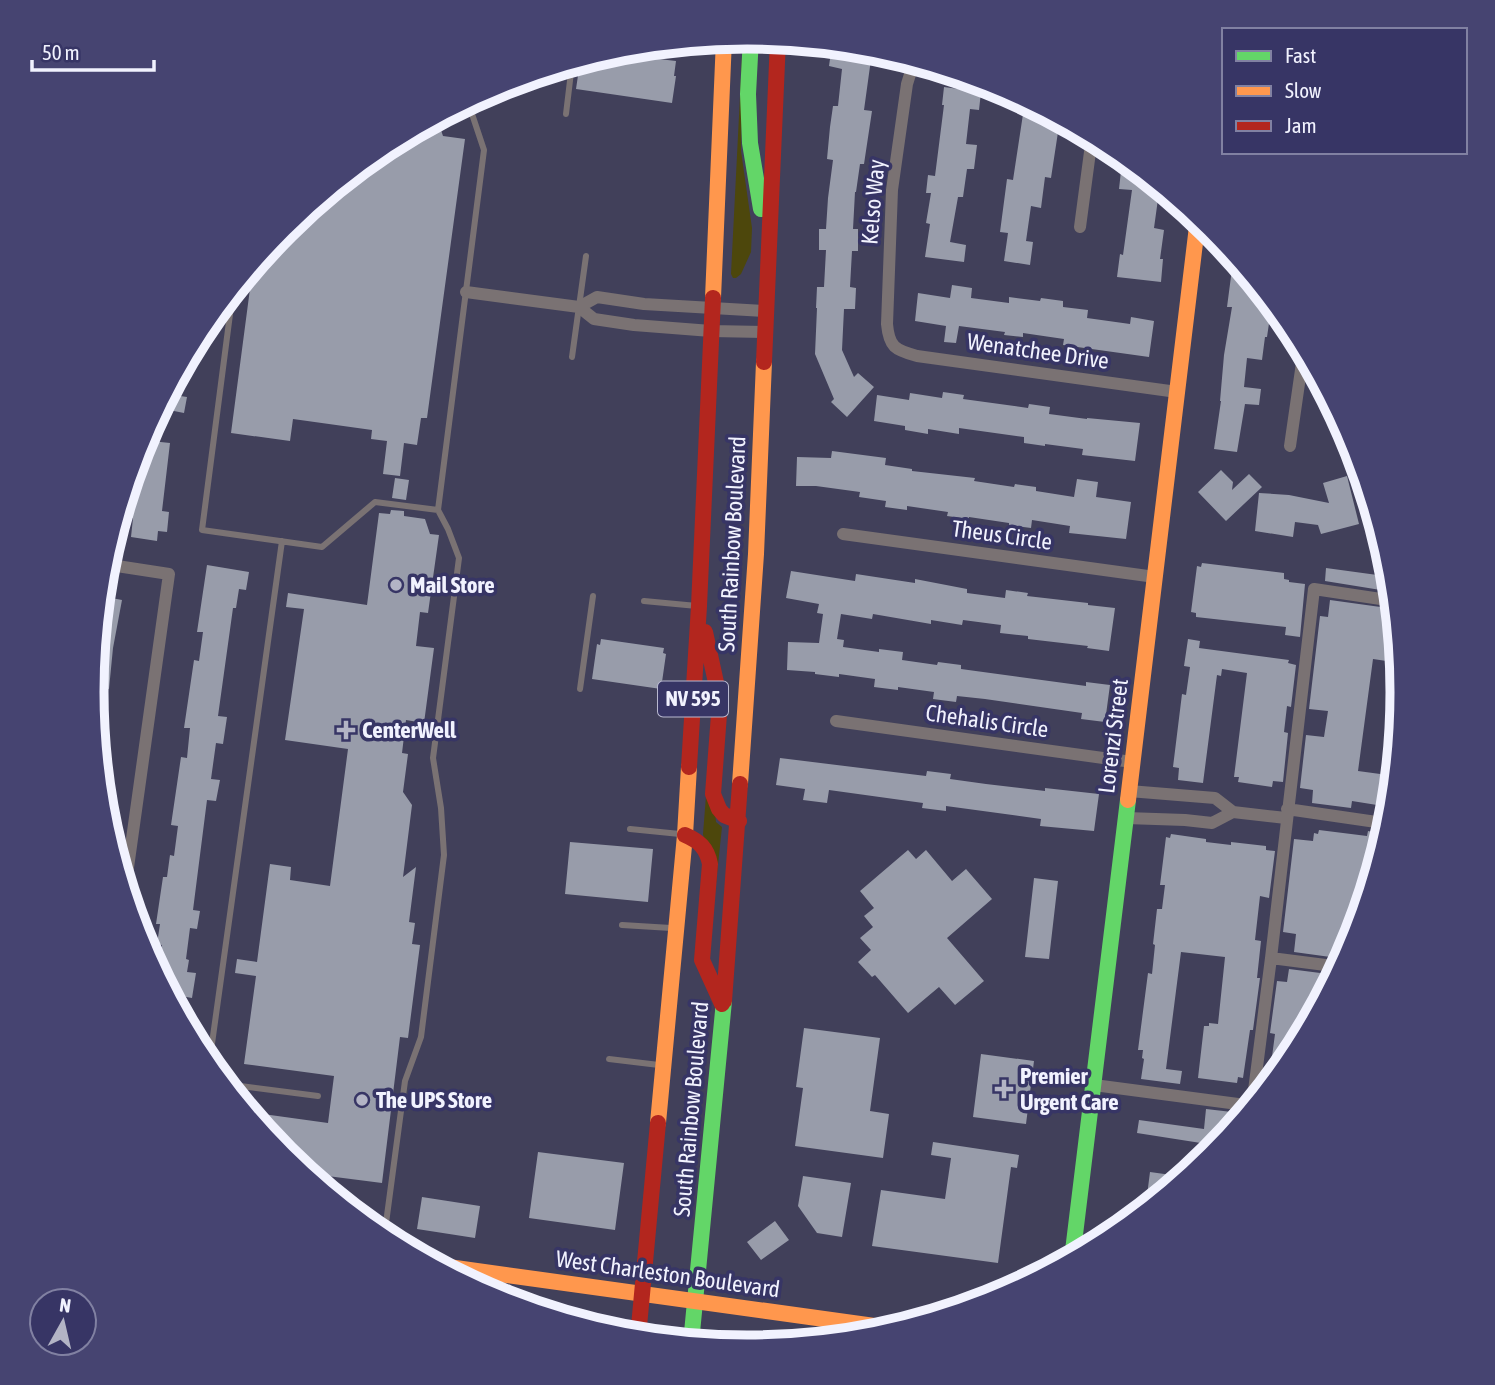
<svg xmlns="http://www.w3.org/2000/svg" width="1495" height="1385" viewBox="0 0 1495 1385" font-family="'Asap Condensed',sans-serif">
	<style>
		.green { fill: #4d470c }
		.building { fill: #989caa }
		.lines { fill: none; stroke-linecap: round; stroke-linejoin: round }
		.lane { stroke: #7a7273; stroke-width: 6 }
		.street { stroke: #7a7273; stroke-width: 12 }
		.fast { stroke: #63d668; stroke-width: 16 }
		.slow { stroke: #ff974d; stroke-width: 16 }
		.jam { stroke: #b3261e; stroke-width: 16 }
		.poi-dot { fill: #b3b4c5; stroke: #373565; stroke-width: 2.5 }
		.labels { text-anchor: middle; stroke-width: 7; stroke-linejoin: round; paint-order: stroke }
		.shield { fill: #373565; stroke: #b9b9d0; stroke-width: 2 }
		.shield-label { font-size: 21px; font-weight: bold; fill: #f1f2fe }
		.street-label { font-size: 23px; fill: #f1f2fe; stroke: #373565 }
		.poi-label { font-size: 23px; font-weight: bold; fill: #f1f2fe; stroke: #373565; text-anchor: start }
		.rim { fill: none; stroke: #f1f2fe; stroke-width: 9 }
	</style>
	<rect width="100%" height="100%" fill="#41405a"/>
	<path class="green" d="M743,37l-2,114 11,77 -1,24 -10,22 -5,4h-3l-2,-4z
		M709,758l7,64 6,5 -7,66 -12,-59z"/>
	<path class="building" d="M832,45l40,7 -8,58 8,1 -8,53h-4l-4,28h-1l-2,37h5v22h-6l-2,36 6,1 -1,21h-11l-2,41 12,27 4,-4 16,14 -27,30 -16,-15 3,-3 -19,-45 2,-46h-1l1,-21h7l2,-37h-7v-21h7l2,-31 5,-38 -6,-1 3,-32 3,-21h5l4,-37 -13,-3z
		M618,50l-1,4 59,7 -2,15h2l-4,27 -96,-14 4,-27z
		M944,87l37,5 -2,18 -9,-1 -4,35 11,1 -3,24h-7l-4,28h-5l-8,45 16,3 -2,17 -39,-5 5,-33 -4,-1 5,-30h-5l2,-18 7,1 9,-71h-2z
		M1025,101l35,18 -9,59 -6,-1 -4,31 -10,-2 -5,35 7,1 -3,23 -26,-4 4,-28 -8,-1 7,-53 6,1z
		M437,118l6,18 22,3 -38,279h-6l-4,27 -13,-2 -4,33 -17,-2 4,-33 -16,-2 1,-9 -79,-11 -3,22 -59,-8 22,-167 31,-37 100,-82z
		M1121,171l24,3 13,11v14l-4,29 10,2 -4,29h3l-2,23 -44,-5 3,-23 3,1 9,-65 -13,-1z
		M1237,260l35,43 -5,34h-2l-3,23 -15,-2 -3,29 17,2 -2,16 -14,-1 -8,48 -23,-3 7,-48h-1l4,-46 8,-48h-5l5,-38 3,1z
		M952,285l20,3 -1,10 38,5v-6l31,4 1,-3 22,3v6l25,3 -1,8 43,6 1,-7 23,4 -5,36 -86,-12 1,-6 -41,-6v4l-19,-2 1,-3 -46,-6 -3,17 -12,-1 2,-16 -31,-5 3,-28 32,5z
		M943,392l21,3 -1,4 65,9 1,-4 21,3 -1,7 38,5v-1l53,5 -5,38 -53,-6 1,-6 -38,-5v2l-21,-3v-6l-65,-9v6l-31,-5v5l-23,-4v-4l-31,-5 3,-26 32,5 1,-7 32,5z
		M167,394l20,3 -3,16 -25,-5z
		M1338,414l15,28h1l-20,-3z
		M142,440l28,3 -8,68 7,1 -2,20 -9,-1 -1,10 -26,-4 2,-19 -14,-2z
		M832,451l54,7 -1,7 27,4v2l63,7 -1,3 40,6 1,-3 21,3v4l38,6 3,-18 21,3 -2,15 35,5 -5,37 -57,-6 1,-7 -38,-6 -1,8 -22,-3v-2l-40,-6v2l-22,-3 1,-4 -41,-6v4l-22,-3 1,-6 -27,-4 1,-5 -44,-6h-20l1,-29 34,1z
		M1221,470l12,12 -1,8 17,-16 13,13 -36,34 -28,-29z
		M1347,476l12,48 -38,10 -3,-9 -23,-3 -2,15 -38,-6 4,-38 30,2 40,8 -6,-20z
		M395,478l14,2 -3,20 -14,-2z
		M391,510l13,1v5l21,3 5,15 9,1 -11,78 -8,-1 -4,34 18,2 -10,75 -18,-3 -4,33 6,1 -5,38 9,13 -9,72 13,-10 -7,55 6,1 -3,21 8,1 -12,93 -8,-1 -18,146 -78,-10 -20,-17 -36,-44 80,11 6,-47 -90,-12 12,-88 -21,-3 2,-14 20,3 13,-98 21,3 -1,13 40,6 18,-137 -63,-9 19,-131 -18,-2 2,-14 79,12 12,-92 11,1z
		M1202,563l82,10v6l5,1v2l16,2 -5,53 -15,-2 1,-8 -90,-10v-4l-5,-1 6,-46 4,1z
		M207,565l42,7 -3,18 -7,-1 -3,19h-3l-15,108 9,1 -4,27 -7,-1 -5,36 9,1 -4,21 -9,-1 -14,110 7,1 -3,18 -7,-1 -4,31 3,1 -2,12 9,1 -4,25 -11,-2 -2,17 -22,-40 5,-28 -5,-1 3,-20h-4l7,-47h4l3,-22 4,1 4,-30 -7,-1 10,-68 6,1 3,-30h-6l10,-68 5,1 4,-29h-6z
		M1326,568l66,9 1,15 -68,-11z
		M791,571l64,10 1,-7 59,9v-4l52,10v4l38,5 1,-8 22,3 -1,3 61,7v2l27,3 -6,43 -22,-3 1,-2 -60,-7v-3l-28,-3 1,-8 -38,-5 -1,5 -31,-5v4l-58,-10 -1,5 -31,-5 -4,25 7,1 -1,7 36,5v-3l24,3 -1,8 35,5 1,-3 23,3v4l125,17v-4l24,3 -5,37 -24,-3 1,-6 -97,-14 -28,-3 -1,6 -23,-3 1,-7 -36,-5v3l-24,-3 1,-8 -36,-5v3l-24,-3v-2l-28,-2 1,-28 31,1 4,-29 -6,-1 2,-9 -33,-6z
		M101,596l21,4 -9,48 -4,41 -17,-3z
		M1330,600l65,9 5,54 -27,-4 -15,112 37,5 -4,39 -16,-2 2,-8 -25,-4 -1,7 -39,-5 1,-13 -13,-2 6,-53 18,2 4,-26 -19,-2 11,-93 8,1z
		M601,639l63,9 -1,5 3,1 -5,35 -69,-10 5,-35 3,1z
		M1188,639l12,2 -1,7 90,12 -1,3 8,2 -5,42 -4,-1 -3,26 4,1 -5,49 -10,-1 -1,6 -34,-5 1,-5h-5l13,-104 -25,-4 -1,7 -4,-1 -14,108 -25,-3 1,-12 -6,-1 9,-73 4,1 4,-28 -6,-1z
		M94,715l14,2 -5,36h-5z
		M780,758l146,18 1,-5 24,3 -1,5 36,5 59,7v-3l54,6 -5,37 -54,-5 1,-7 -95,-13v5l-24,-3 1,-5 -94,-13 -2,13 -24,-3 2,-11 -29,-4z
		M1319,830l48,6 1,-5 5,1v-2l14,2 -34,112 -8,15 -51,-7 2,-18 -13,-2 11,-93 19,2 1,-8 4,1z
		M1171,834l35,5v3l25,3v-3l35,4v4l9,1 -6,47 -9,-2 -5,44 6,1 -4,37h3l-7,52h-3l-7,48 -5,-1 -1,6 -39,-5 6,-52h5v-3l9,1 7,-67 -44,-5 -15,117 16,2 -2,13 -39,-5 3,-20 -2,-1 1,-8h-5l10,-77 4,1 3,-29 -2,-1 4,-35h5l3,-24h-5l6,-48 4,1z
		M570,842l83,7 -5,53 -83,-8z
		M908,850l8,9 10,-9 26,31 14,-12 26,30 -45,39 37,43 -29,24 -16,-18 -31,26 -33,-38 -3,2 -14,-15 13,-12 -11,-12 13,-11 -9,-11 10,-8 -14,-17z
		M1034,878l24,3 -9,78 -24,-2z
		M1289,969l47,6 -43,82 -25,30 7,-53 -5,-1 7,-52 10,1z
		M804,1028l76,10 -10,73 19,3 -6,44 -88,-12 8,-58 -7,-1z
		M981,1054l53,7 -8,63 -53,-7z
		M1206,1109l26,3 -3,22 -9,12 -83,-13 2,-13 65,9z
		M933,1142l86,13 -2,13 -6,-1 -13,96 -126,-17 9,-56 64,9 6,-41 -20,-3z
		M538,1152l86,11 -9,67 -86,-12z
		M1150,1172l36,5 -41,34z
		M803,1176l48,7 -9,54 -25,-4 -19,-27z
		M422,1197l58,9 -5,32 -58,-9z
		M775,1221l14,19 -28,20 -14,-18z"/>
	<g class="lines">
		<path class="lane" d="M566,114l6,-50
			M233,291l-31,239 120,17 53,-45 63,8
			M572,357l14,-101
			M644,601l53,5
			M580,689l13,-93
			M630,829l50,5
			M622,925l49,3
			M609,1059l50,6
			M209,1065l73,-524
			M225,1084l93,12
			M384,1238l21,-157 16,-44 23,-182 -3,-47 -8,-50 26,-200 -11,-29 -10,-19 46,-360 -16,-48"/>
		<path class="street" d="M916,62l-4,6 -5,16 -15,106 -5,134c2,23 8,26 30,32l260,36
			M1080,227l12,-90
			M466,292l113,15 15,12 40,6 77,6 53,1
			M579,307l18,-10 47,7 121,7
			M1301,374l18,3
			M1290,446l14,-97
			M843,534l312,43
			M104,564l65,10 -44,315
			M836,721l296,41
			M1129,791l86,7 18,14 53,6
			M1287,809l103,15
			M1126,818l59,2 27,3 21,-11
			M1271,958l70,9
			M1094,1085l159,21
			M1252,1106l19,-148 43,-369 80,12"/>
		<path class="fast" d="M751,37l-3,57 2,49 11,66
			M1072,1259l56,-459
			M691,1343l33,-342"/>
		<path class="slow" d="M713,298l11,-259
			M740,784l16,-230 8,-192
			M1128,800l70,-582
			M658,1123l27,-288 4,-68
			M434,1265l462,64
			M590,1327l151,21"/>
		<path class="jam" d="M764,362l14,-322
			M705,632l15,69 -7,93 6,15 5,6 15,6
			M689,767l10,-161 14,-308
			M685,835c14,6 22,13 25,29l-8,96 20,44
			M724,1001l16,-217
			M638,1337l20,-214"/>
	</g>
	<g class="poi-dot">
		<circle cx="396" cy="585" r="7"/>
		<path d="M342.5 719.5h7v7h7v7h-7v7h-7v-7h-7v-7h7z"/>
		<path d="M1000.5 1078.5h7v7h7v7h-7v7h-7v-7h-7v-7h7z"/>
		<circle cx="362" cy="1100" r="7"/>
	</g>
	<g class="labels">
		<rect class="shield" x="658" y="681.5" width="70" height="35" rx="5"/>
		<g class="shield-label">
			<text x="693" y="706">NV 595</text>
		</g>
		<g class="street-label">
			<text transform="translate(873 202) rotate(-85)" y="8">Kelso Way</text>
			<text transform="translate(1038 351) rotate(8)" y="8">Wenatchee Drive</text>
			<text transform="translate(1002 535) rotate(8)" y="8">Theus Circle</text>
			<text transform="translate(732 544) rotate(-87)" y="8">South Rainbow Boulevard</text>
			<text transform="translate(987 721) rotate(8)" y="8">Chehalis Circle</text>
			<text transform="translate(1113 736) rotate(-83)" y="8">Lorenzi Street</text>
			<text transform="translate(691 1109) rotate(-85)" y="8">South Rainbow Boulevard</text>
			<text transform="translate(668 1274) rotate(8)" y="8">West Charleston Boulevard</text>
		</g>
		<g class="poi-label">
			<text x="410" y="593">Mail Store</text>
			<text x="362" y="738">CenterWell</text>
			<text x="1020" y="1084">Premier<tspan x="1020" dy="26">Urgent Care</tspan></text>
			<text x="376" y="1108">The UPS Store</text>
		</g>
	</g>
	<path d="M0 0H1495V1385H0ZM104 692a643 643 0 1 1 1286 0a643 643 0 1 1-1286 0Z" fill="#464471" fill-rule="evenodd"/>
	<path class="rim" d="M104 692a643 643 0 1 1 1286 0a643 643 0 1 1-1286 0Z"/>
	<rect x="1222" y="28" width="245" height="126" fill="#373565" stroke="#8181a2" stroke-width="2"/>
	<rect x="1236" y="51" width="35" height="10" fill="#63d668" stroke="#8181a2" stroke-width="2"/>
	<text x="1285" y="63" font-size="21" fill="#f1f2fe">Fast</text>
	<rect x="1236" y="86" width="35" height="10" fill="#ff974d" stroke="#8181a2" stroke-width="2"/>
	<text x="1285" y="98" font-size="21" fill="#f1f2fe">Slow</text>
	<rect x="1236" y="121" width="35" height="10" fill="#b3261e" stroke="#8181a2" stroke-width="2"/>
	<text x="1285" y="133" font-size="21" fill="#f1f2fe">Jam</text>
	<g transform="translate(63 1322) rotate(8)"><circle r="33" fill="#373565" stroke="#8181a2" stroke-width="2"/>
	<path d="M0-5L12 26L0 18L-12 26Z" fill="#b3b4c5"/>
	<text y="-10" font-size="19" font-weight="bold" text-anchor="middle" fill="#f1f2fe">N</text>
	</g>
	<path d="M32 60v10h122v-10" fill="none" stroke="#f1f2fe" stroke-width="3.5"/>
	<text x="42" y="60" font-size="21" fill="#f1f2fe" stroke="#373565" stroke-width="5" paint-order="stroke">50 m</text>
</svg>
